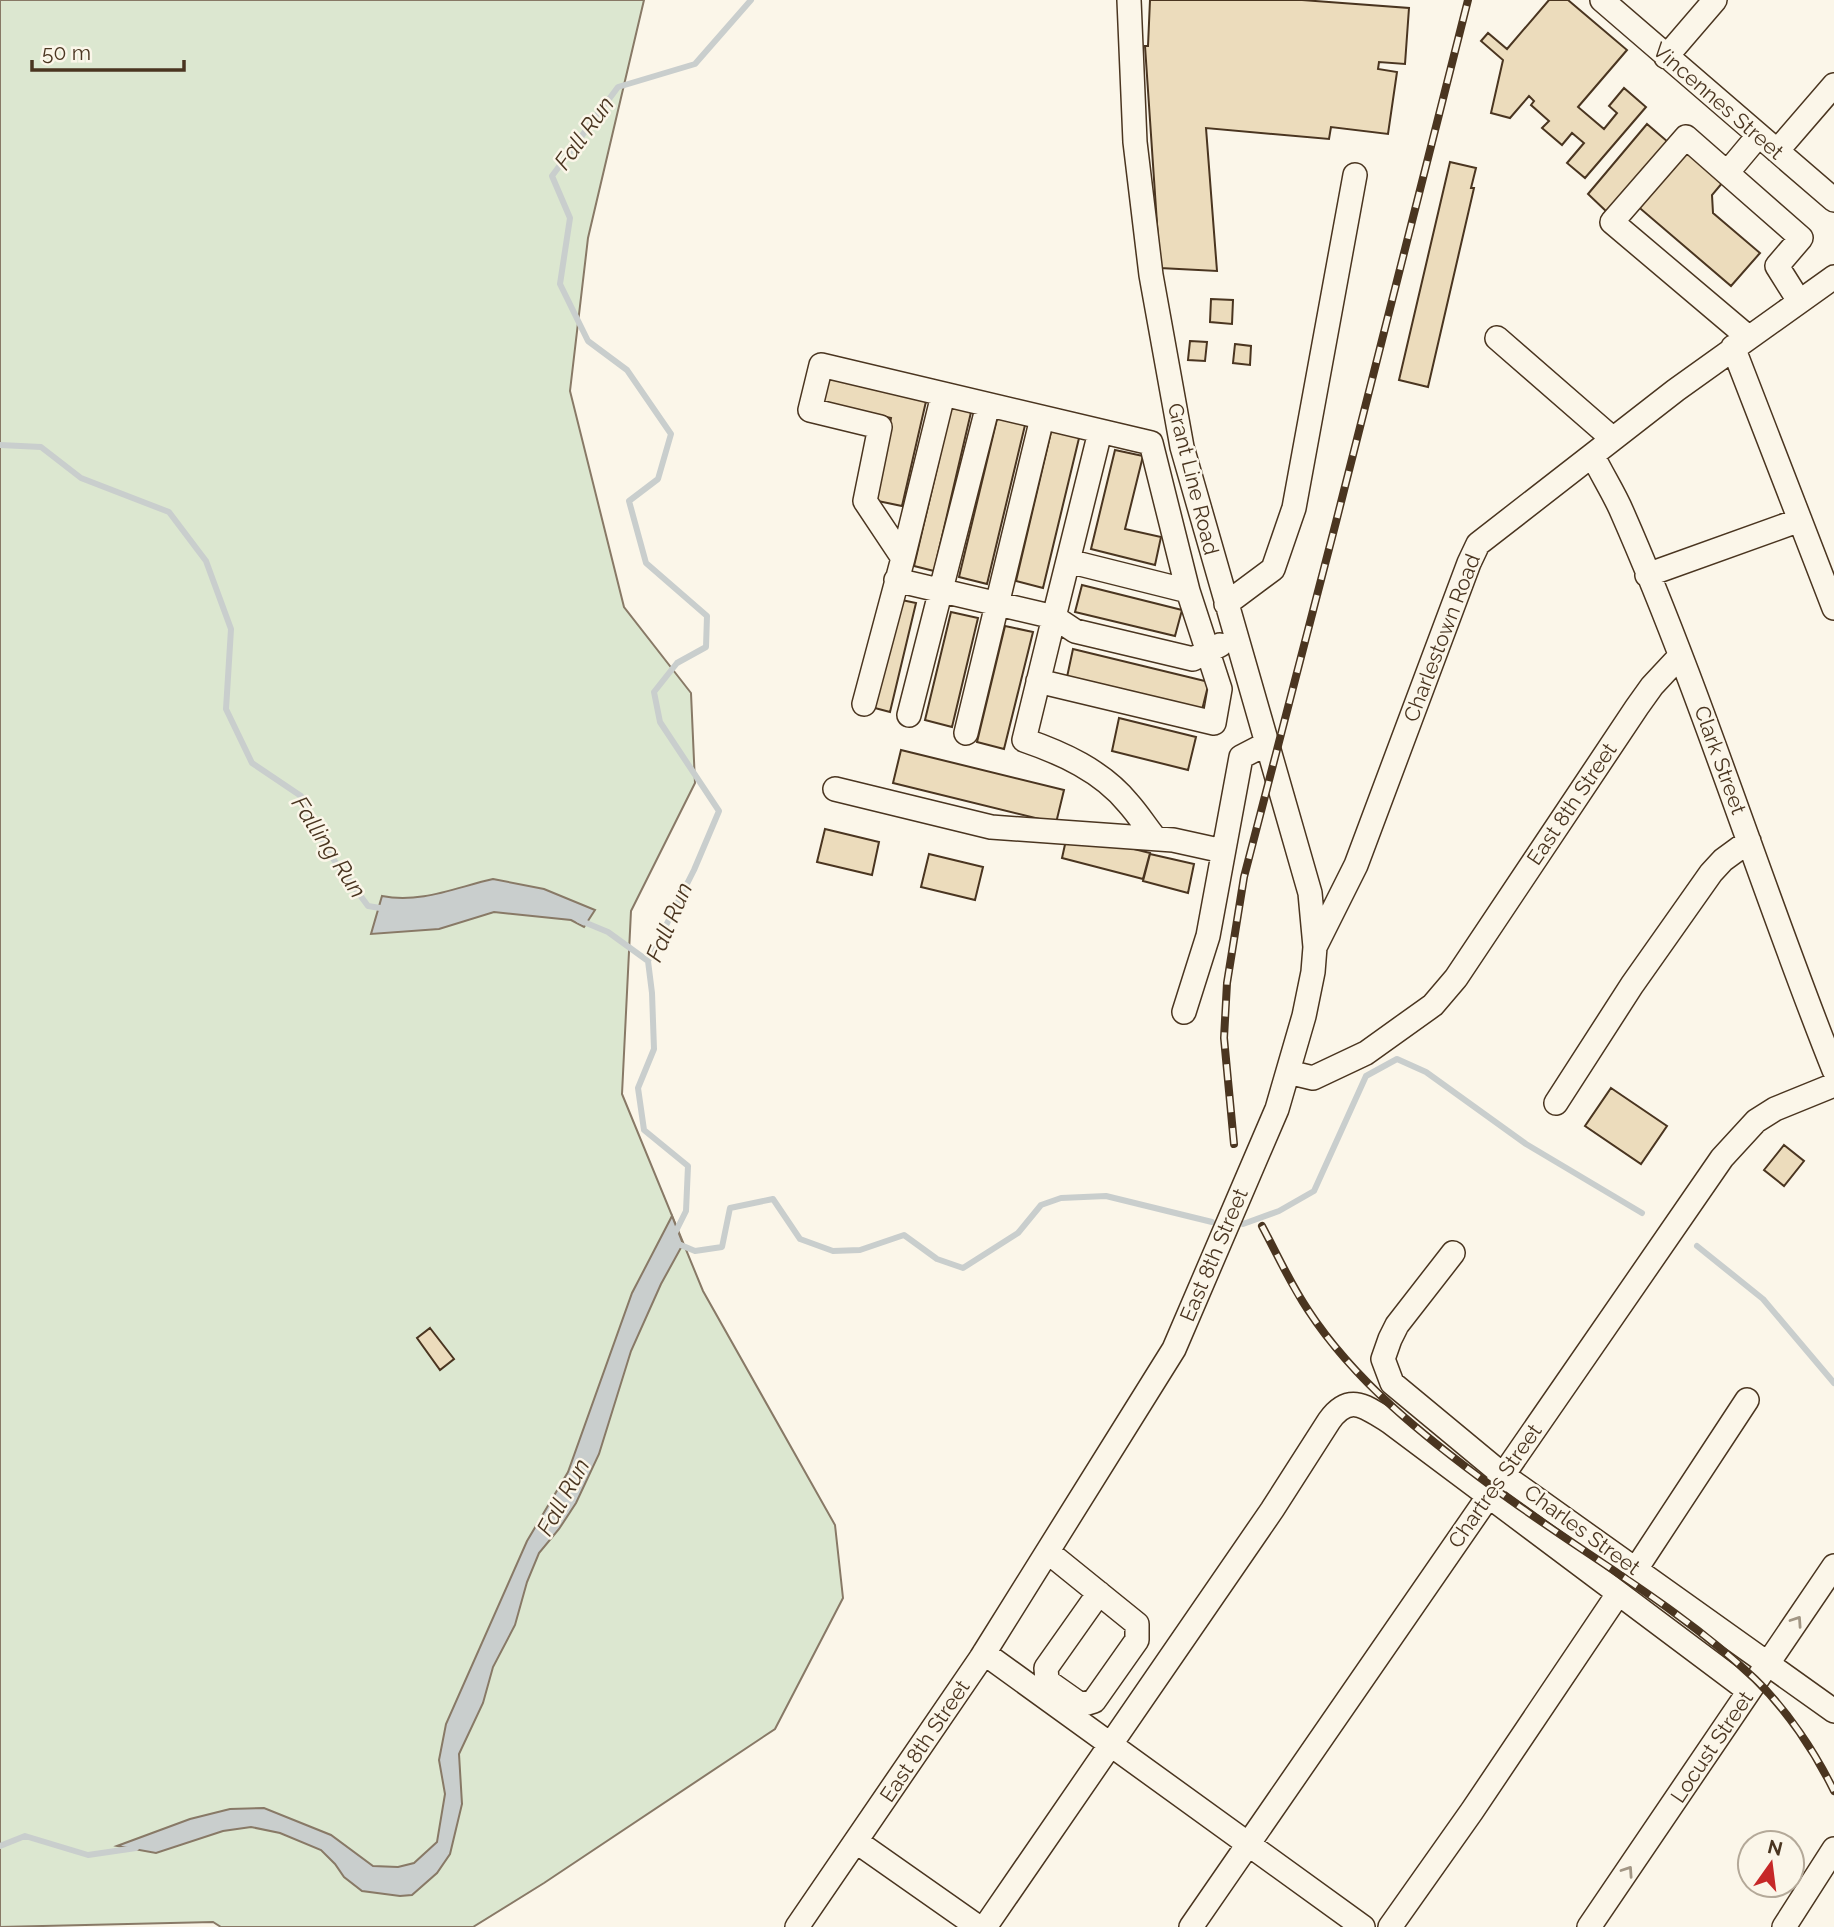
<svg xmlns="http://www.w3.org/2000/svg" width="1834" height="1927" viewBox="0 0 1834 1927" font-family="Raleway,sans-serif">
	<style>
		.green { fill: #dce7d0; stroke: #887966; stroke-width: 2 }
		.water { fill: #c9cecd; stroke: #887966; stroke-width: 2 }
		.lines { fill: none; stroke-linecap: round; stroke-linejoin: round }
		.stream { stroke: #c9cecd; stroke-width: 6 }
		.building { fill: #ecdcbc; stroke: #4a3520; stroke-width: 2 }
		.minor-casing { stroke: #4a3520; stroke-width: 26 }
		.minor { stroke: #fbf6e9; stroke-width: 23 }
		.rail-casing { stroke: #4a3520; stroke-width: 8 }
		.rail { stroke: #fbf6e9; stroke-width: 5; stroke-dasharray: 16; stroke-linecap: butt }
		.oneway { stroke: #a29684 }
		.labels { text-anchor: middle; stroke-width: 5; stroke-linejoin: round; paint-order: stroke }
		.street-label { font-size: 21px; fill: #4a3520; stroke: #fbf6e9 }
		.water-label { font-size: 23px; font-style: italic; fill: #4a3520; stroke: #fbf6e9 }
	</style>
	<rect width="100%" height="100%" fill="#fbf6e9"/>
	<path class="green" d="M0,0h644l-56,238 -18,153 54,216 67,86 4,90 -64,128 -9,183 81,197 132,234 8,73 -68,131 -231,154 -71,44h-252l-8,-5 -213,5z"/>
	<path class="water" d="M493,879l51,10 51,21 -11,17 -13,-7 -77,-8 -55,17 -68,5 11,-38c38,8 75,-9 111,-17z
		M672,1216l11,28 -22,40 -30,67 -32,103 -23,49 -17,26 -20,24 -12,29 -12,43 -22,42 -10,36 -24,51 3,50 -12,50 -13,19 -25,22 -12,1 -38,-5 -18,-14 -9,-13 -14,-14 -41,-17 -29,-6 -28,4 -67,22 -39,-7 73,-27 40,-10 34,-1 67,27 42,31 25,1 16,-4 23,-21 8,-48 -6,-34 7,-36 81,-183 41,-69 64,-179z"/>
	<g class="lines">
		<path class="stream" d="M0,445l41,2 40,31 88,34 37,49 25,68 -5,80 26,54 49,33 27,56 40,54 18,3
			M579,920l29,12 40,29
			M1243,1224l36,-13 35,-20 52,-115 31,-17 29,13 100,72 116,69
			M674,1235l12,-24 2,-45 -44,-36 -6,-42 16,-39 -2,-56 -4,-32 46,-91 25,-59 -59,-89 -6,-30 23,-29 29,-16 1,-31 -61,-53 -17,-62 29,-22 13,-45 -44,-64 -39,-29 -28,-57 10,-66 -18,-42 66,-89 77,-23 56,-64
			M676,1243l19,8 27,-4 8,-39 43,-9 27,40 33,12 27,-1 44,-15 33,24 26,9 55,-35 23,-28 20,-7 45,-2 106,26
			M1697,1246l66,53 71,84
			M0,1846l25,-10 63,19 48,-7"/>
	</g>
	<path class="building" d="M1150,0h152l107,8 -4,56 -26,-2 -1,7 19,3 -9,62 -57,-7 -2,12 -123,-11 11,143 -57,-3 -15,-222h3z
		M1549,0h19l59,50 -49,57 26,22 13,-16 -8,-7 15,-18 22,19 -61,71 -18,-15 17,-20 -12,-10 -10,12 -20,-17 7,-7 -18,-16 3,-4 -5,-5 -19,22 -19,-5 12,-53 -22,-19 7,-8 19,16z
		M1647,124l21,18 -60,71 -20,-19z
		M1684,148l39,34 -11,13 1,18 47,40 -29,33 -96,-82z
		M1450,162l26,6 -5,20h3l-46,199 -29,-7z
		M1211,299l22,1 -1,24 -22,-2z
		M1190,341l17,1 -2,19 -17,-1z
		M1235,344l16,2 -1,19 -17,-2z
		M828,374l99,23 -25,109 -29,-6 18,-82 -70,-16z
		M952,404l20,4 -38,163 -20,-5z
		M998,415l28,6 -39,163 -28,-7z
		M1052,428l28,6 -37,154 -27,-7z
		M1115,450l28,6 -18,73 36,8 -6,28 -64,-16z
		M1082,585l100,25 -7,26 -100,-24z
		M897,599l19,4 -26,109 -19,-5z
		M951,612l27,6 -26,109 -27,-7z
		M1005,626l28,6 -29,117 -27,-7z
		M1073,649l136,33 -7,28 -135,-33z
		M1119,718l77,19 -8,33 -76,-19z
		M901,750l163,40 -8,33 -163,-40z
		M825,829l54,13 -7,33 -55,-13z
		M1086,837l64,16 -7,26 -81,-21 4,-18z
		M929,854l54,13 -8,33 -54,-13z
		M1150,854l44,10 -6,29 -45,-12z
		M1611,1088l56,38 -26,38 -56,-38z
		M1784,1145l20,16 -20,25 -20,-16z
		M430,1328l24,31 -14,11 -23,-32z"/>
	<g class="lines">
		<g class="minor-casing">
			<path id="minor" d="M1129,0l6,142 16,133 31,172 128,446 5,54
				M1602,0l232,200
				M1666,57l49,-57
				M1758,136l-31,37 74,65 -24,28 22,35
				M1777,151l57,-66
				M1727,173l-41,-36 -74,85 136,115
				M1497,338l116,101
				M1733,347l101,261
				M1100,432l-46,185 21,14 118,28 27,-14
				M1593,456c9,19 21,37 29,56 80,182 138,373 212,558
				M903,558l40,-163
				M1647,575l153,-55
				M896,580l158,37 -30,123c38,13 78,31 104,63 10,11 18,24 27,35
				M1226,604l47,-35 21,-61 61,-333
				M1038,681l176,42 6,-34 -32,-98 -120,-30
				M864,704l39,-146 -38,-57 15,-74 -70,-17 11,-45 330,78 37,148
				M909,715l79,-310
				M966,733l76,-315
				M835,789l156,38 182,13 50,11
				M1184,1012l24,-76 33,-179 25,-13
				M1288,1072l25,6 53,-25 67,-48 23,-27 181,-271 15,-21 28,-30
				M1556,1103l76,-118 79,-112 12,-13 26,-19
				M1453,1253l-56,72 -7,14 -7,20 9,24 111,92 331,236
				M1048,1552l89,72v16l-43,61 -13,4 -34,-24 -1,-13 53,-75
				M1636,1569l111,-169
				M984,1653l379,274
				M857,1842l121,85
				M797,1927l184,-269 193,-309 103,-240 27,-93 9,-44 2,-25 41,-82 113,-302 9,-19 198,-154 158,-113
				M985,1927l287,-417 57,-89c20,-28 36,-15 61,1l359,269
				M1191,1927l531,-769 34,-37 19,-12 59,-24
				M1390,1927l82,-116 146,-217
				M1589,1927l245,-361
				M1784,1927l50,-78"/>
		</g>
		<use href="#minor" class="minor"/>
		<g class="rail-casing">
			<path id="rail" d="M1234,1144l-10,-106 3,-55 17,-106 92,-355 132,-522
				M1262,1226c15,28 28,57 46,84 47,72 118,128 186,178 86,64 183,117 261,191 32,31 60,73 79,112"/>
		</g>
		<use href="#rail" class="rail"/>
	</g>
	<defs><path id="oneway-chevron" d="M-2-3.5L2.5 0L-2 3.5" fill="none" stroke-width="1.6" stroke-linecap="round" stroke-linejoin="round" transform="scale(1.75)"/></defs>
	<g class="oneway">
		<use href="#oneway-chevron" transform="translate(1797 1621) rotate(-56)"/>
		<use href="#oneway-chevron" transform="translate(1628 1871) rotate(-56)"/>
	</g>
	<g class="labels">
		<g class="street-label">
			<text transform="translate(1718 101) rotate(41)" y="7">Vincennes Street</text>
			<text transform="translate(1193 479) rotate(76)" y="7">Grant Line Road</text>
			<text transform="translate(1442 638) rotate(-69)" y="7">Charlestown Road</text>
			<text transform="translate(1720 760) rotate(70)" y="7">Clark Street</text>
			<text transform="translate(1572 804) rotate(-56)" y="7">East 8th Street</text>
			<text transform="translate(1214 1255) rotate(-67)" y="7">East 8th Street</text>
			<text transform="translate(1495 1486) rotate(-55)" y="7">Chartres Street</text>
			<text transform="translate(1582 1530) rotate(36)" y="7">Charles Street</text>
			<text transform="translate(925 1741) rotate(-56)" y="7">East 8th Street</text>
			<text transform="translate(1712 1747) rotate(-56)" y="7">Locust Street</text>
		</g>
		<g class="water-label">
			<text transform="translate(584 133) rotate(-54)" y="8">Fall Run</text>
			<text transform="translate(329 847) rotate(57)" y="8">Falling Run</text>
			<text transform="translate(669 922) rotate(-67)" y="8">Fall Run</text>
			<text transform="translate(563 1497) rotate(-61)" y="8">Fall Run</text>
		</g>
	</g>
	<g transform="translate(1771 1864) rotate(14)"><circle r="33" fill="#fbf6e9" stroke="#b4a999" stroke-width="2"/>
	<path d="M0-5L12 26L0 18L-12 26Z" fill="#c62828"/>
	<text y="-10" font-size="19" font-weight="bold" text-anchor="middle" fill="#4a3520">N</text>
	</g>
	<path d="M32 60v10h152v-10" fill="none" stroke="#4a3520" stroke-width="3.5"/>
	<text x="42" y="60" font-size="21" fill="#4a3520" stroke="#fbf6e9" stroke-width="5" paint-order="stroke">50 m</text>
</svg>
